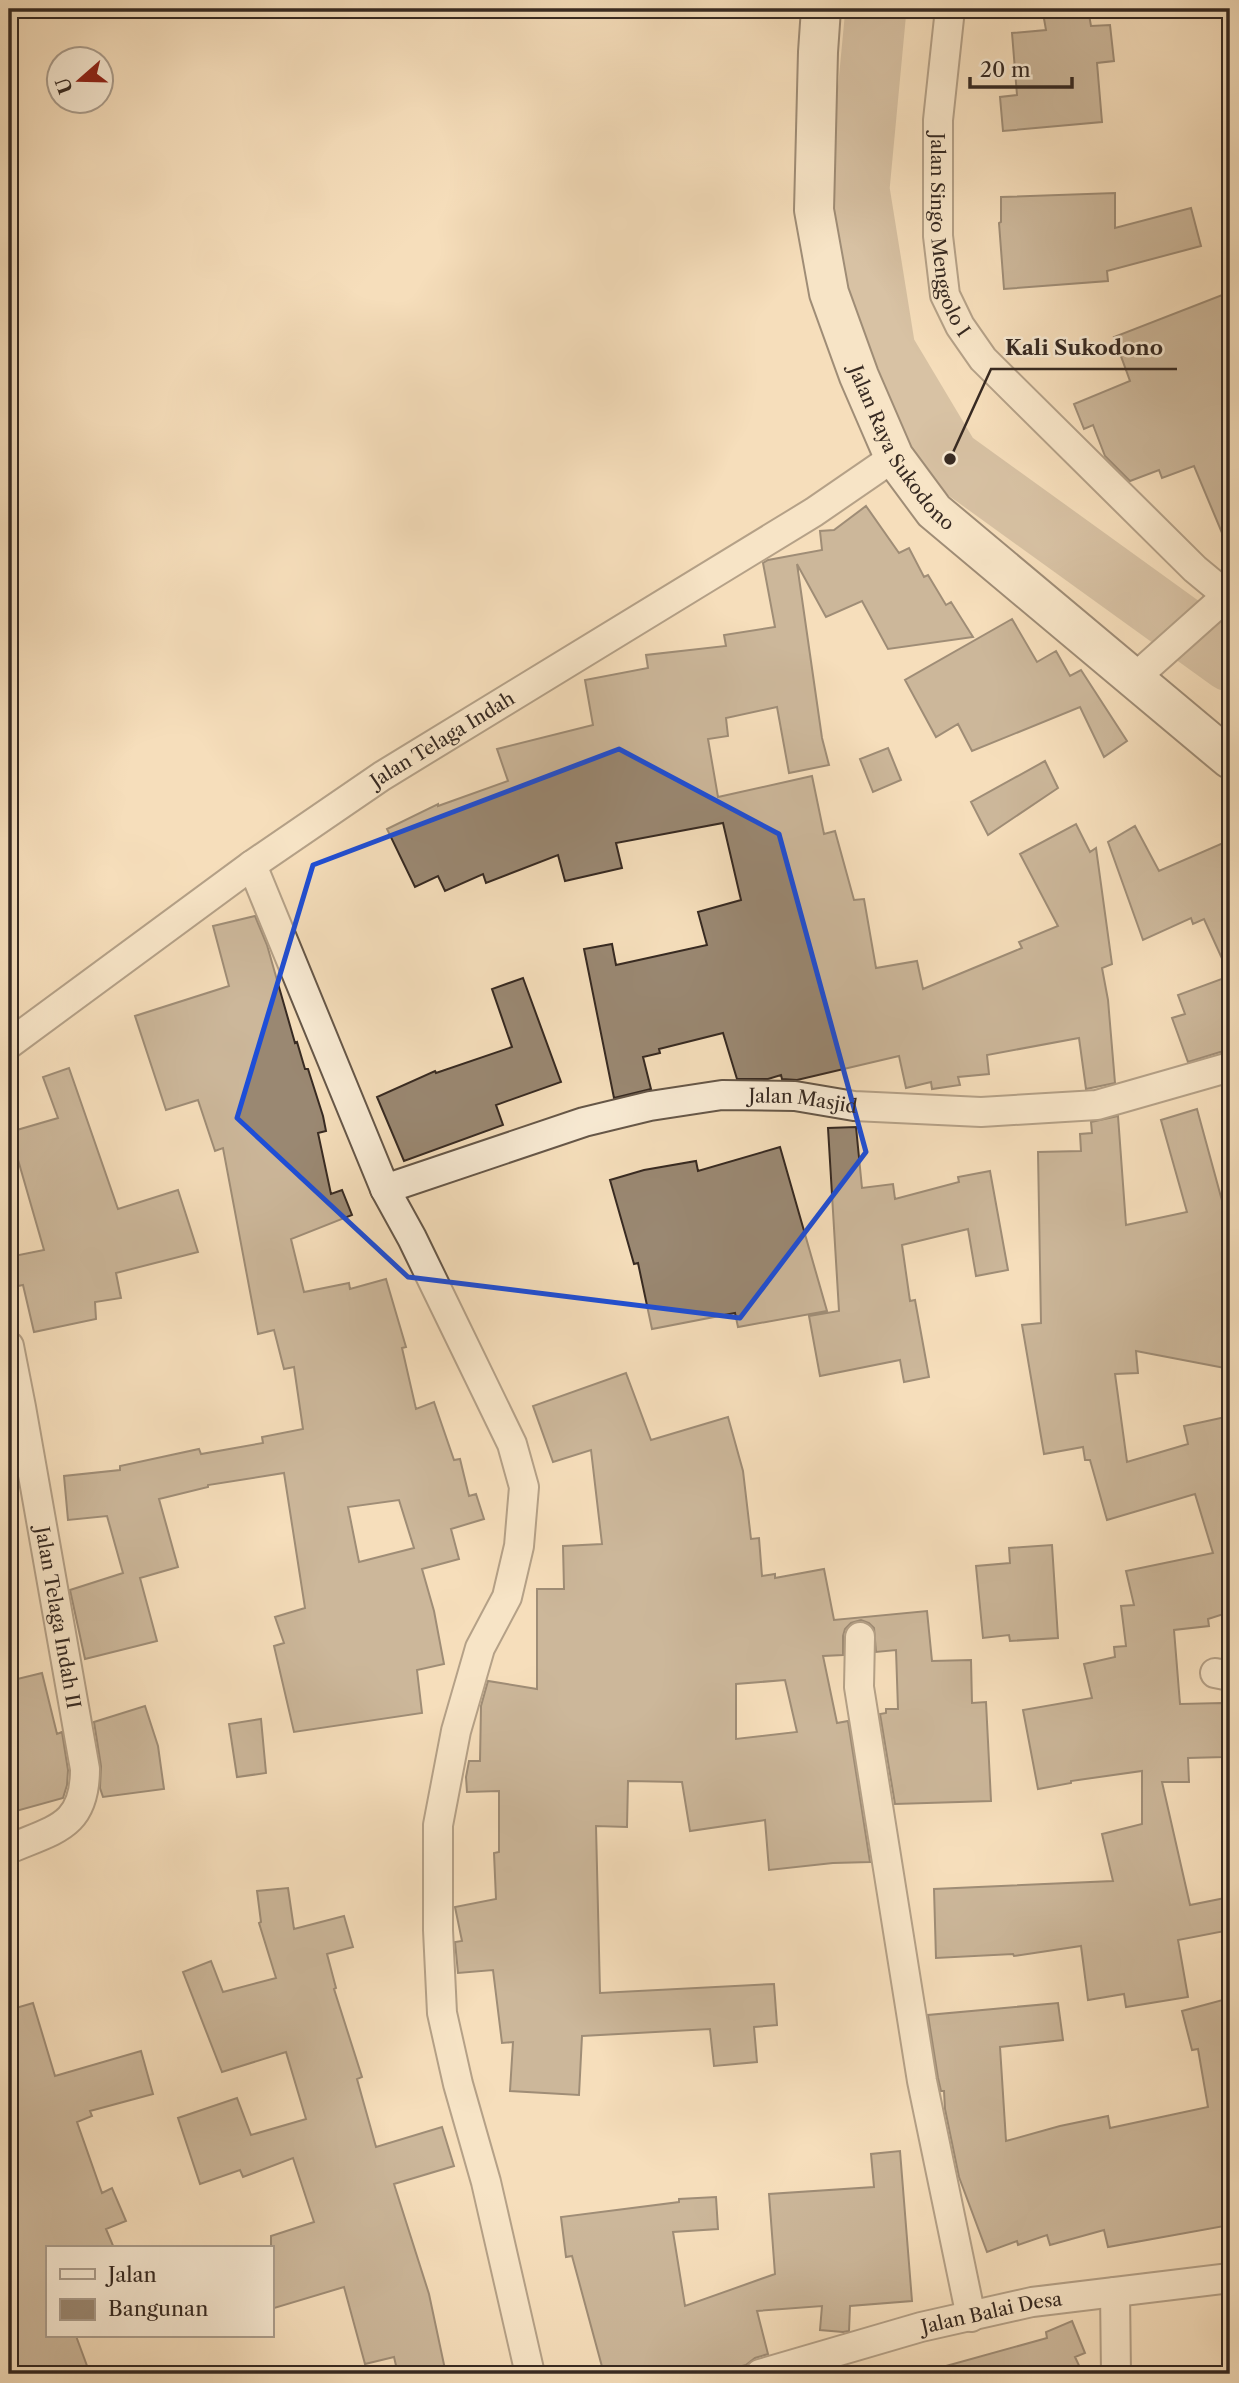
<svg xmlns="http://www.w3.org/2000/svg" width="1239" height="2383" viewBox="0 0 1239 2383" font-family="'Libre Caslon Text',serif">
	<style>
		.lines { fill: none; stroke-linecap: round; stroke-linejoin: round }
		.river { stroke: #b4a187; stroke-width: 61 }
		.building { fill: #9a8872; stroke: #372a22; stroke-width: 2; fill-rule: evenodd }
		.street-casing { stroke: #665748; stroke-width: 32 }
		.secondary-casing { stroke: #372a22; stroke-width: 42 }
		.street { stroke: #f8ead3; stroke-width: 28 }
		.secondary { stroke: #f8ead3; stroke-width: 38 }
		.marked { fill: none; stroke: #1d4ed8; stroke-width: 5; stroke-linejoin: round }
		.labels { text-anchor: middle; stroke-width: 5; stroke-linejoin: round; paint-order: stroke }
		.street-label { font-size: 19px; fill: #372a22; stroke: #f8ead3 }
		.leader { fill: none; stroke: #372a22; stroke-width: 2.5 }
		.callout-dot { fill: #372a22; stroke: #f8ead3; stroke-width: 2.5 }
		.callout-label { font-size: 21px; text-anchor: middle; font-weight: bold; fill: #372a22; stroke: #f8ead3; stroke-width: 5; stroke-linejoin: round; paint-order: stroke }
	</style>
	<rect width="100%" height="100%" fill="#f5debb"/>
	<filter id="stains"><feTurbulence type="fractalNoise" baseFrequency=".00286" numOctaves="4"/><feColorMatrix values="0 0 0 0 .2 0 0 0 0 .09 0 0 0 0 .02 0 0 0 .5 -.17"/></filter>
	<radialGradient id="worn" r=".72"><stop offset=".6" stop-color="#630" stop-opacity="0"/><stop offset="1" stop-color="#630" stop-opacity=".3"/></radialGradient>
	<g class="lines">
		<path class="river" d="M876,9l-17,180 26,161 65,109 280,202"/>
	</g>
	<path class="building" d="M1066,9h22l3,17 19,-1 4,36 -17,2 5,59 -99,9 -3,-34 17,-2 -5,-62 34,-3 -3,-17z
		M1115,193v35l76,-20 10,38 -94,25 1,10 -104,8 -5,-66 2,-1v-25z
		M1230,292v260l-36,-86 -32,12 -3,-8 -29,11 -25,-25 -12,-31 -9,4 -10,-25 56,-23 -16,-44z
		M866,506l33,47 10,-5 15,29 4,-2 18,30 5,-3 22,35 -85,12 -26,-48 -36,16 -29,-53 25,174 7,27 -40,8 -12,-66 -51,11 2,18 -20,3 10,58 94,-21 12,58 11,-3 19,69 10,-1 12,69 41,-7 6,28 99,-41 -3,-6 39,-16 -38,-72 56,-30 14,28 6,-4 16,116 -10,4 6,32 7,83 -29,6 -7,-51 -92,17 2,19 -31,3 2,8 -28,4 -1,-7 -25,6 -7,-32 -102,24 -15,-1 -1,-4 -13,4h-31l-14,-46 -64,16 1,4 -17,4 8,32 -37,9 -30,-149 28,-5 4,21 91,-20 -9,-33 43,-12 -18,-77 -107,20 6,25 -57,13 -7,-26 -72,28 -3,-9 -38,17 -7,-15 -23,11 -28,-58 51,-25v2l70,-25 -11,-32 96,-24 -8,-45 63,-12 -2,-13 80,-9 -2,-11 51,-8 -12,-64 5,-3 54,-10 -2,-19 14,-1z
		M1012,619l25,43 19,-11 14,25 11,-6 46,71 -23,16 -24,-50 -108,44 -14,-27 -22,13 -31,-57z
		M888,748l13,32 -28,12 -13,-33z
		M1045,761l13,27 -70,47 -17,-33z
		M1135,826l24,45 71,-31v209l-42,13 -16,-44 13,-4 -7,-19 52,-19 -26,-57 -11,5 -2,-6 -48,22 -35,-98z
		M255,916l12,29 28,98 2,-1 8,27h3l15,47 3,15 -8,2 13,61 11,-4 10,25 -61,24 13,53 45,-9 1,6 36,-10 20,68 -4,1 14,61 18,-7 20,58 6,-1 9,37 7,-2 8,25 -33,10 8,30 -37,10 12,42 10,53 -27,6 5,43 -128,19 -20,-86 10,-3 -9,-26 30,-9 -21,-135 -76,12v2l-49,12 19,68 -38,11 17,63 -72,18 -15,-69 53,-17 -16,-57 -39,4 -4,-44 56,-6v-4l79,-17 2,5 62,-11 -1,-6 41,-8 -9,-62 -10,2 -10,-39 -16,4 -35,-186 -8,3 -17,-51 -32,10 -31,-94 94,-30 -16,-60zM399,1500l15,48 -55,14 -11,-55z
		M523,978l38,104 -65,23 7,20 -99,36 -27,-64 58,-26 1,2 76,-26 -20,-58z
		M69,1068l49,141 60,-19 20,62 -82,21 5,25 -26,4 1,17 -62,13 -11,-47 -10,2 -4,-30 35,-7 -34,-118 48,-14 -15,-41z
		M1197,1109l33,121v139l-94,-18 2,22 -23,1 12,88 61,-18 -4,-18 46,-10v196l-22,7 1,7 -35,4 6,74 42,-1 2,54 -36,1 1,24h-27l28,123 40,-8v33l-52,10 10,57 -62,10 -2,-13 -36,6 -7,-54 -67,10 -1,-2 -77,4 -2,-69 179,-8 -11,-47 40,-10v-53l-71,10v2l-33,6 -15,-79 69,-12 -8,-34 31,-7 -1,-10 12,-1 -5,-40 13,-1 -8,-34 87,-18 -18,-59 -88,26 -17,-60h-5l-2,-13 -39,7 -22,-129 19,-2 -3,-171 43,-1 -1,-17 12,-1 -1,-11 27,-6 8,109 61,-13 -26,-92z
		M856,1127l6,61 31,-4 2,15 64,-17 -1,-5 32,-6 18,99 -32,6 -8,-47 -66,16 8,56 5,-1 14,77 -25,5 -4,-22 -80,16 -11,-60 30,-5 -11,-183z
		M780,1147l47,164 -89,16 -3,-14 -83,16 -14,-66 -4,1 -24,-84 34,-10 52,-9 2,10z
		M626,1373l25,67 77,-23 15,54 8,68 8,-1 3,38 13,-2v4l49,-9 10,51 93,-9 5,50 39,-1 1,43 14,-1 5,99 -96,3 -15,-90 6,-1v-4h12l-2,-59 -20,2 -2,-24 -5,-5 -8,-3 -10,3 -6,6 -2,7v19l-20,1 14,67 11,-2 22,141 -37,1 -64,7 -4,-50 -75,11 -8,-49 -54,-1 -1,46 -31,-1 4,167 174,-9 3,41 -23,2 3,35 -43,4 -4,-37 -128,7 -3,59 -69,-4 3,-49 -11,1 -9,-73 -35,3 -3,-31 7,-1 -7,-34 41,-8 -2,-46 5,-1v-61l-32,1 -1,-15 3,-16h11l1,-55 7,-25 49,8v-100h27l-1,-43 39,-2 -11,-94 -38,12 -20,-56zM785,1680l12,52 -61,7v-55z
		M1052,1545l6,93 -48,3 -1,-6 -26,3 -7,-72 34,-3 -1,-15z
		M42,1673l15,61 5,-2 6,38 -1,15 -4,13 -54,15v-132z
		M145,1706l13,40 6,43 -61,8 -3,-9 1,-22 -7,-44z
		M261,1719l5,54 -29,4 -8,-53z
		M288,1888l6,41 50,-13 9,31 -26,7 9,34 -2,1 28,88 -5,2 19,68 66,-20 12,39 -60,18 35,110 17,80h-48l-4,-17 -29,7 -21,-77 -73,22v-73l43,-14 -21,-64 -50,19 -3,-7 -40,14 -22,-66 59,-20 14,37 55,-16 -20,-67 -64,20 -39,-100 28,-11 12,31 53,-14 -17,-55 2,-1 -4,-31z
		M1230,1998v227l-122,22 -4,-17 -54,15 -3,-10 -29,10 -1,-4 -30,11 -28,-75 -14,-68 -1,-18h-3l-3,-13 -10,-63 130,-12 5,37 -63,7 6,94 54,-15 48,-10 2,12 98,-21 -10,-58 -6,1 -10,-39z
		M33,2003l22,73 86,-25 12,43 -63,17 2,5 -15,6 25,71 10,-5 14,33 -20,8 8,19h-67v88h29l14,38h-81v-364z
		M900,2151l12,150 -62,5 -1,25 -6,1 -23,-2 2,-24 -65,5 11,43 -13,4 -9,7 -35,9h-107l-32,-118 -6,1 -5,-40 118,-15v-3l37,-2 2,32 -45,3 12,74 90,-32 -6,-80 105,-7 -3,-33z
		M1072,2321l13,32 -10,4 8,17h-136l-1,-8 101,-28 -1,-6z"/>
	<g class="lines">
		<g class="street-casing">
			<g id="street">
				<path id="s1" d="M950,9l-12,111v116l7,59 15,31 23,33 212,210 35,29"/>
				<path d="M1136,681l11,-14 83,-74"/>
				<path d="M252,865l133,324 27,49 100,206 12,43 -5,59 -12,51 -27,51 -24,83 -18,94v105l4,83 16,71 28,98 44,192"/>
				<path id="s2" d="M9,1044l243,-179 130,-89 432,-264 80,-55"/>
				<path id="s3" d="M385,1189l199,-67 66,-16 72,-11 73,1 59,10 127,6 116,-7 133,-38"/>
				<path id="s4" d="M9,1346l12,61 64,362c0,58 -30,60 -76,80"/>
				<path d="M860,1637l-1,50 63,394 49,236"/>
				<path d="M1215,1673l15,3"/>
				<path d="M1115,2292l1,82"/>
				<path id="s5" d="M760,2374l161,-47 111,-25 198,-24"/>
			</g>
		</g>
		<g class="secondary-casing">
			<g id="secondary">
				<path id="s6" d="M821,9l-3,43 -4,158 15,83 30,83 35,81 40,54 296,248"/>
			</g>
		</g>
		<use href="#street" class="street"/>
		<use href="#secondary" class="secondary"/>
	</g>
	<path d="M0 0H1239V2383H0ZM619,749l160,85 87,318 -126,166 -332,-41 -171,-159 76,-253z" fill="#f5debb" fill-opacity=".55" fill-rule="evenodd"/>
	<path class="marked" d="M619,749l160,85 87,318 -126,166 -332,-41 -171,-159 76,-253z"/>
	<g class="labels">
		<g class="street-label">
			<text dy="7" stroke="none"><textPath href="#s1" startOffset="228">Jalan Singo Menggolo I</textPath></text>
			<text dy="7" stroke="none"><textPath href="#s6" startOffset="458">Jalan Raya Sukodono</textPath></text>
			<text dy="7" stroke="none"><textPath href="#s2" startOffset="530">Jalan Telaga Indah</textPath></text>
			<text dy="7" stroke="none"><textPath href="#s3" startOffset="432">Jalan Masjid</textPath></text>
			<text dy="7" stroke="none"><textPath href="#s4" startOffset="276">Jalan Telaga Indah II</textPath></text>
			<text dy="7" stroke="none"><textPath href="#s5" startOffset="240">Jalan Balai Desa</textPath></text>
		</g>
	</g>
	<path class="leader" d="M950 459L991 369H1177"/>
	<circle class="callout-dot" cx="950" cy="459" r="7"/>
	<g class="callout-label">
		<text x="1084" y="355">Kali Sukodono</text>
	</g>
	<rect width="1239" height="2383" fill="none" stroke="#f5debb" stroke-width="35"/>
	<rect x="10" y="10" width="1218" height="2362" fill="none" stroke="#372a22" stroke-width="3.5"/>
	<rect x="18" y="18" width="1204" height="2348" fill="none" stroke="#372a22" stroke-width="2"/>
	<rect x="46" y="2246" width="228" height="91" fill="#f8ead3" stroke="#ab9d8c" stroke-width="2"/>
	<rect x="60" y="2269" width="35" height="10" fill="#f8ead3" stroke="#ab9d8c" stroke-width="2"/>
	<text x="108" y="2282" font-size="21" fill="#372a22">Jalan</text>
	<rect x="60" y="2299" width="35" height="21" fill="#9a8872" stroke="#ab9d8c" stroke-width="2"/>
	<text x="108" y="2316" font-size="21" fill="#372a22">Bangunan</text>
	<g transform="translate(80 80) rotate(250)"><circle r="33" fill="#f8ead3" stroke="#ab9d8c" stroke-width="2"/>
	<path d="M0-5L12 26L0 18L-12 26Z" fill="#8f2418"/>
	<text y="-10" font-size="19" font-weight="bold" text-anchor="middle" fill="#372a22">U</text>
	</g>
	<path d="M970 77v10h102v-10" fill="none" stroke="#372a22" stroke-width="3.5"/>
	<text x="980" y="77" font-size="21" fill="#372a22" stroke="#f8ead3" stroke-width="5" paint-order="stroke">20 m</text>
	<rect width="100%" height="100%" filter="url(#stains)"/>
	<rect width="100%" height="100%" fill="url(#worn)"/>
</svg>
